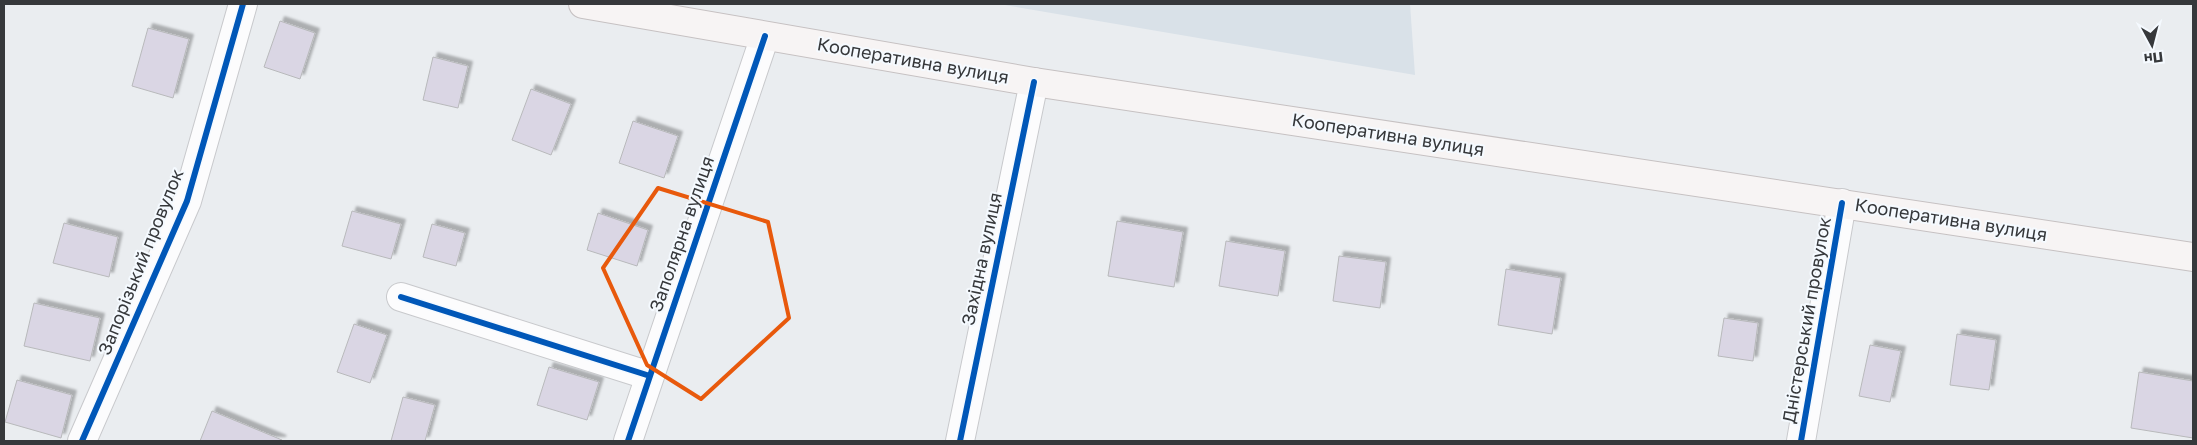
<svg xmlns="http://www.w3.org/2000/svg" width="2197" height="445" viewBox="0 0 2197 445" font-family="'Golos Text',sans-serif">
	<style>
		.built { fill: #d9e1e8 }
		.building { fill: #dad6e4; stroke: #b8b9bb; filter: url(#shadow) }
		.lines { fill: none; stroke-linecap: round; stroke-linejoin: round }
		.minor-casing { stroke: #c8c9cc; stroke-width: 30 }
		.major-casing { stroke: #c6c1c2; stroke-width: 30 }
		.minor { stroke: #fcfcfd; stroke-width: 28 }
		.major { stroke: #f7f4f4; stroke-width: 28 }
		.cycleway-casing { stroke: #f5faff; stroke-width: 9 }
		.cycleway { stroke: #0057b8; stroke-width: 6 }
		.marked { fill: none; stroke: #e8590c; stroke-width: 4; stroke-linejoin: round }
		.labels { text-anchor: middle; stroke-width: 4; stroke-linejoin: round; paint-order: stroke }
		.street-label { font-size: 18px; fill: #36383b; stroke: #f5faff }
	</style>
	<defs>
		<filter id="shadow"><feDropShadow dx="4.5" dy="-4.5" stdDeviation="1" flood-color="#0004"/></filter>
	</defs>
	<rect width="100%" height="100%" fill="#eaedf0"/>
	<path class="built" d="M999,4h411l5,71z"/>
	<path class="building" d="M280,21l35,12 -15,46 -36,-12z
		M148,28l41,11 -16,59 -41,-12z
		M433,57l35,9 -10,42 -35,-8z
		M531,89l40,15 -20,51 -39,-15z
		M633,121l45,15 -14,42 -45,-15z
		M352,211l49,13 -10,35 -49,-13z
		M598,213l50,17 -11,36 -50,-16z
		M1117,221l66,11 -9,55 -66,-11z
		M64,223l54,14 -9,40 -56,-14z
		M432,224l33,9 -9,33 -33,-9z
		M1226,241l59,10 -7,45 -59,-10z
		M1339,256l47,6 -6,46 -47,-7z
		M1506,269l55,9 -9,56 -54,-9z
		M34,303l66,15 -10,43 -66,-15z
		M1724,318l34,5 -5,38 -35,-5z
		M354,324l33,11 -17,48 -33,-11z
		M1957,334l39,6 -7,50 -39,-5z
		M1870,345l31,6 -11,51 -31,-6z
		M549,367l50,15 -12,38 -50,-15z
		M2139,372l54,9v57l-62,-10z
		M17,380l55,15 -11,43 -56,-16z
		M403,397l32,8 -10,36h-34z
		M212,411l70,29 -1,1h-81z"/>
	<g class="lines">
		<g class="minor-casing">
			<path id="minor" d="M401,297l249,79
				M82,441l105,-240 56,-197
				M628,441l137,-405
				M960,441l74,-359
				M1801,441l41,-238"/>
		</g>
		<g class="major-casing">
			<path id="major" d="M583,4l451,78 1159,175"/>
		</g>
		<use href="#minor" class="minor"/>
		<use href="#major" class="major"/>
		<g class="cycleway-casing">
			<path id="cycleway" d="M401,297l249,79
				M82,441l105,-240 56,-197
				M628,441l137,-405
				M960,441l74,-359
				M1801,441l41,-238"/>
		</g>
		<use href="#cycleway" class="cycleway"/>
	</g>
	<path class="marked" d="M658,188l110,34 21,96 -88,81 -54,-34 -44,-97z"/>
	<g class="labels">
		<g class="street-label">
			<text transform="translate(913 61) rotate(10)" y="6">Кооперативна вулиця</text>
			<text transform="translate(1388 135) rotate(9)" y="6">Кооперативна вулиця</text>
			<text transform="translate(1951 220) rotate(9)" y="6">Кооперативна вулиця</text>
			<text transform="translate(682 234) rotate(-71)" y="6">Заполярна вулиця</text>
			<text transform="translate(982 259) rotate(-78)" y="6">Західна вулиця</text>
			<text transform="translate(141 262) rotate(-68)" y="6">Запорізький провулок</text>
			<text transform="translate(1807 320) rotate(-80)" y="6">Дністерський провулок</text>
		</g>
	</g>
	<rect width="2197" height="445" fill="none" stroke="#36383b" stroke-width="10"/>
	<g transform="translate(2152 45) rotate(173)" stroke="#f5faff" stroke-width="4" paint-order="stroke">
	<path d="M0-4L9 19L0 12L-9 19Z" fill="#36383b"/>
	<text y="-8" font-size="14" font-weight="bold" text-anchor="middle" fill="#36383b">Пн</text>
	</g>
</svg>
